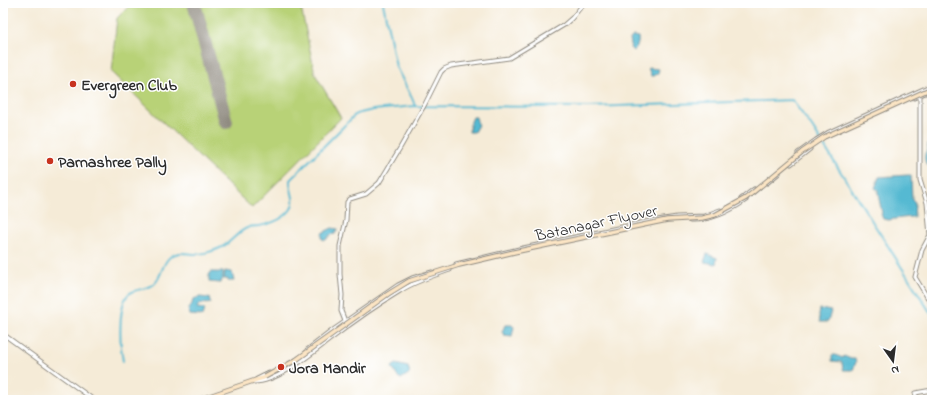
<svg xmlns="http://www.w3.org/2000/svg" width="935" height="403" viewBox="0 0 935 403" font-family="'Indie Flower',sans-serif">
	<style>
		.green { fill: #b8d277; stroke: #727e51 }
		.water { fill: #54b9d2; stroke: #40727e }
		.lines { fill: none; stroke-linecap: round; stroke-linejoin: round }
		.canal { stroke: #54b9d2; stroke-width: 2 }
		.runway { stroke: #908b81; stroke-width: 14 }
		.tertiary-casing { stroke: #908b81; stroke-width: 5 }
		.secondary-casing { stroke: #908b81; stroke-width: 5.5 }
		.tertiary { stroke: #fff; stroke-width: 3 }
		.secondary { stroke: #fce5c4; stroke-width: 3.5 }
		.secondary-bridge-casing { stroke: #908b81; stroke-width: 5.5; stroke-linecap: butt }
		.secondary-bridge { stroke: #fce5c4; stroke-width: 3.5 }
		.poi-dot { fill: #c8321e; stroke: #fff; stroke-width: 1.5 }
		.labels { text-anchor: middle; stroke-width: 3; stroke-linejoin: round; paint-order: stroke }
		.poi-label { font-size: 16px; font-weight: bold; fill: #2b2b2b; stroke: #fff; text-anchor: start }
		.street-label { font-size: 16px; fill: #2b2b2b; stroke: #fff }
	</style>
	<rect width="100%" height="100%" fill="#fff"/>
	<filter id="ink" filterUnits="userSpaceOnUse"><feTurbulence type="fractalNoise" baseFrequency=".025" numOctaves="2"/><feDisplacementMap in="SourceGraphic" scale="8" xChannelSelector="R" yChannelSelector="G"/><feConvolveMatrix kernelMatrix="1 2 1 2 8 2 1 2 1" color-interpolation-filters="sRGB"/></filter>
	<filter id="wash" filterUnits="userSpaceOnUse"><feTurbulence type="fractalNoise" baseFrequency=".012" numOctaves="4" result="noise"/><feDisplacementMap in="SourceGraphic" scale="16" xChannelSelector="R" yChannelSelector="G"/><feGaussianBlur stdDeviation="0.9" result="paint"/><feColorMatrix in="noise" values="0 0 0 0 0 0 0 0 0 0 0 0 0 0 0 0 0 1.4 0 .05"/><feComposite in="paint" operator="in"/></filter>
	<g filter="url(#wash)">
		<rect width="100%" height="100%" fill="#f5ebd7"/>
		<path class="green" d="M132,3h57l33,120 8,-3 -33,-117h103l15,71 26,44 -89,90 -141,-136 6,-54z"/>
		<path class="water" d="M633,36l5,1c1,7 -1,10 -5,14l-3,-3 1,-4 -1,-5z
			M648,68l11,1 -1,4 -5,3h-2z
			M473,117h3l2,8 -4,7h-5l1,-8z
			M932,133v33l-5,-1c-3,-4 -3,-11 0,-15v-2l1,-1v-3l3,-5z
			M908,175h3l1,24 3,3 -1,15c-5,0 -21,2 -25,3l-6,-1 -2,-5 1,-1 -3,-14 1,-3 -2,-2v-4l-3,-2 4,-11z
			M332,228l6,1 -3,5 -5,1 -4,5 -4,-1v-6z
			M707,254l10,4 -1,6 -12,-2z
			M225,271l7,1 2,9h-6v-2h-4z
			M211,272h12v7l-3,4 -11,-1v-7z
			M200,297l9,1 2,5c-5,2 -12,-2 -14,5l8,1 -2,7 -13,-1 -2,-6 4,-5 1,-5z
			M820,309l11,2 -3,11h-8l-1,-6z
			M505,325h7l2,2 -2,9 -8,-1 -2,-3z
			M832,355h3l8,3 1,-2 7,3h4l1,3 -3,8h-10l-1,-8 -10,-1z
			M396,364l12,3 2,6 -9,6 -4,-3 -5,-9z"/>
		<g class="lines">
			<path class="canal" d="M383,3l13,64 16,31 3,8
				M123,361c-3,-15 -6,-59 7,-68 7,-5 19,-3 25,-10 7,-7 7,-20 15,-26 9,-7 17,-3 26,-3 7,0 18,-3 24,-6 10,-4 17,-16 27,-20 3,-2 8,-2 12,-2 11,-2 25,-7 32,-17 6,-10 -2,-19 -1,-29l66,-66 17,-4 42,-4 175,1 202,-7 20,27 120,188"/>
			<path class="runway" d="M194,3l32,119"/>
		</g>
	</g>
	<g filter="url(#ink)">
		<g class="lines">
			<g class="tertiary-casing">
				<path id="tertiary" d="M920,94v86l7,23 3,32 -8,15 -7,27 17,28
					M914,98l18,-8
					M798,153l18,-13 13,-8 103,-47
					M791,164l19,-15
					M767,183l12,-10
					M741,199l13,-10
					M690,220c21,1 39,-8 56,-20
					M456,264l67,-16 127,-27 27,-4 27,-1 16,-6
					M345,321l-4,-10 1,-16 -2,-21v-28l6,-26 1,-18 3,-3 16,-5 13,-11 21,-35 25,-44 16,-32 3,-3 7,-3 58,-8 55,-33 8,-7 12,-15
					M3,334l91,66
					M307,350l26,-20 65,-45 14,-7 20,-6
					M257,379l12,-6
					M254,382c25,0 59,-30 78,-44 22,-17 45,-33 68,-47 15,-10 33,-15 50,-21
					M918,400l-3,-7 17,-3"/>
			</g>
			<g class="secondary-casing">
				<path id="secondary" d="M198,400l58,-20 7,-2"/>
			</g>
			<use href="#tertiary" class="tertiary"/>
			<use href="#secondary" class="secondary"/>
			<g class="secondary-bridge-casing">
				<path id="secondary-bridge" d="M265,377l31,-17 92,-66 21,-13 50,-16 55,-13 153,-32 35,-2 13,-3 31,-17 56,-46 22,-15 108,-49"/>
			</g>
			<use href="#secondary-bridge" class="secondary-bridge"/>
		</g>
	</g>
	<g class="poi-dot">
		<circle cx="73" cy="84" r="4"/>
		<circle cx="50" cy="161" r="4"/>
		<circle cx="281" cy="367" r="4"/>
	</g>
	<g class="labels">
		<g class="poi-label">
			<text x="81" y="90">Evergreen Club</text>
			<text x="58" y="167">Parnashree Pally</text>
			<text x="289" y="373">Jora Mandir</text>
		</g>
		<g class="street-label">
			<text transform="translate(596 222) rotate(-12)" y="6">Batanagar Flyover</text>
		</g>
	</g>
	<rect width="935" height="403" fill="none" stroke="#fff" stroke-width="16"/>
	<g transform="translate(893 361) rotate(166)" stroke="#ffffff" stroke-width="3" paint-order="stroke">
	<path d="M0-3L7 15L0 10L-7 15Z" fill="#2b2b2b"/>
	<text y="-6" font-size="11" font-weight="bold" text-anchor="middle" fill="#2b2b2b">N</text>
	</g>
</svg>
